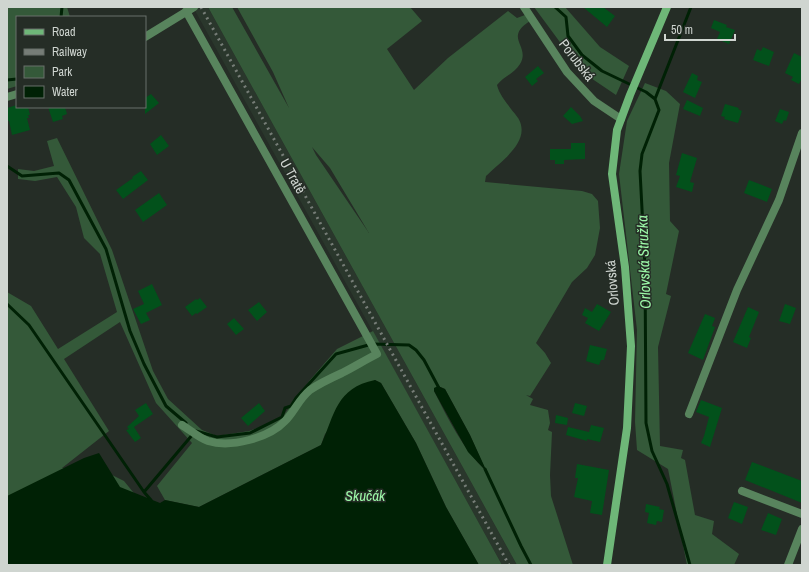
<svg xmlns="http://www.w3.org/2000/svg" width="809" height="572" viewBox="0 0 809 572" font-family="'Archivo Narrow',sans-serif">
	<style>
		.built { fill: #2a372c }
		.green { fill: #345939; fill-rule: evenodd }
		.water { fill: #002105 }
		.lines { fill: none; stroke-linecap: round; stroke-linejoin: round }
		.stream { stroke: #002105; stroke-width: 3 }
		.building { fill: #02511b }
		.street { stroke: #58845d; stroke-width: 8 }
		.secondary { stroke: #6eb778; stroke-width: 8 }
		.rail { stroke: #767d77; stroke-width: 3; stroke-dasharray: 2 4; stroke-linecap: butt }
		.labels { text-anchor: middle; stroke-width: 3; stroke-linejoin: round; paint-order: stroke }
		.street-label { font-size: 14px; fill: #cfd5d0; stroke: #252d26 }
		.water-label { font-size: 15px; font-style: italic; fill: #9cf8a8; stroke: #252d26 }
	</style>
	<rect width="100%" height="100%" fill="#252d26"/>
	<path class="built" d="M193,7h15l309,558h-15z"/>
	<path class="green" d="M7,7h60l3,10h-53v69l-10,3z
		M208,7h24l57,101 -16,-36 -36,-65h173l12,14 -35,28 27,41 34,-32 60,-47 9,7 8,-3 5,6c-27,17 1,25 -10,43 -5,9 -17,13 -23,21 2,9 9,17 14,24 4,5 9,10 10,16 5,20 -22,38 -35,51l-1,6 97,9 10,3 6,7 2,27 -5,27 -8,13 -15,14 -36,61 9,10 6,10 -21,33 -4,-1 7,4 -3,6 18,5 2,13 -2,7 4,2 -2,43 1,21 22,69h-56zM312,147l18,21 39,65 -53,-78zM438,386l7,3 25,46 16,36c-23,-22 -38,-52 -52,-80z
		M534,7h31l35,40 29,19 -13,29 -34,-23z
		M645,83l21,8 14,13 -11,59 1,58 9,10 -13,63 5,2 -13,51 2,99 23,4 -2,8 4,2 10,55 19,6 -2,13 27,20 -5,11h-47l-19,-96 -31,-19 -2,-28 2,-92 -18,-156 8,-53z
		M57,138l55,112 41,121 15,28 34,31 15,6 32,-5 16,-6 18,-9 27,-36 27,-31 36,-18 129,234h-23l-33,-58 -30,-64 -35,-60 -6,-3 -50,54 -4,11 -122,62 -34,-7 -8,-14 35,-43 -36,-40 -36,-81 -56,37 45,72 -47,37 42,3 20,10 68,83 -185,1v-273l24,14 27,43 59,-37 -17,-58 -16,-16 -8,-31 -19,-30 -22,4 -17,-2v-10l16,2 20,-5 -7,-25z"/>
	<path class="water" d="M375,380l6,3 35,60 30,64 33,58h-472v-69l77,-38 15,-5 21,34 40,16 5,-3 34,7 122,-62c14,-31 15,-57 54,-65z
		M438,386l7,3 25,46 17,37 -19,-20 -34,-61v-3z"/>
	<g class="lines">
		<path class="stream" d="M555,7l11,10 2,19 14,19 20,16 44,21 9,7 4,11 -17,44 -2,17 5,95 1,157 6,28 15,33 23,81
			M61,17l1,-10
			M7,80l10,-1
			M655,99l36,-92
			M7,166l15,10 37,-3 10,7 37,69 24,82 14,33 22,42 20,17
			M7,304l22,21 115,167
			M196,431l21,6 33,-4 32,-16 3,-9 6,-2 5,-8 40,-44 36,-10 37,1 7,5 8,10 16,30
			M485,469l36,77 10,19
			M151,500l-7,-8 49,-58"/>
	</g>
	<path class="building" d="M583,7h20l12,9 -8,11z
		M714,20l13,5 -1,2 9,3 -6,14 -12,-5 3,-7 -9,-4z
		M763,47l11,5 -5,14 -16,-6 4,-11 4,2z
		M794,53l8,4v21l-3,6 -8,-4 2,-3 -8,-4z
		M538,66l6,7 -8,6 2,2 -6,5 -7,-9z
		M692,73l6,3 -1,4 5,2 -7,16 -12,-6z
		M151,94l8,9 -14,11v-16z
		M687,100l16,8 -3,8 -17,-7z
		M725,104l14,4 -1,1 4,2 -4,12 -14,-4 1,-2 -4,-1z
		M17,105v2h11l2,8h-2l1,3h-2l3,12 -18,5 -3,-14h-2v-13z
		M48,107h17l2,7 -5,2 1,3 -10,3z
		M571,107l9,9 3,5 -11,3 -9,-8z
		M780,109l9,3 -3,9 -2,-1 -2,4 -7,-3z
		M161,135l8,11 -12,9 -7,-11z
		M571,143h14v16l-21,1v4h-9v-4h-5v-11h21z
		M682,153l15,5 -7,24 4,1 -2,9 -16,-5 4,-11 -4,-1z
		M141,171l7,9 -25,19 -7,-9 17,-12 -1,-1z
		M749,180l23,9 -5,13 -23,-9z
		M159,193l8,12 -24,17 -8,-12z
		M152,284l10,21 -16,8 4,7 -9,4 -8,-15 11,-5 -6,-13z
		M200,298l7,9 -10,7 -1,-1 -4,3 -7,-9 11,-8 1,1z
		M259,302l8,10 -10,9 -9,-11z
		M597,304l14,8 -12,19 -14,-8 3,-5 -6,-3 3,-7 7,4z
		M785,304l11,4 -6,16 -11,-3z
		M748,307l11,5 -10,25 2,1 -4,10 -14,-6z
		M705,314l10,4 -3,8 3,1 -12,33 -15,-7z
		M234,318l10,11 -8,6 -9,-11z
		M590,345l17,4 -3,11h-3l-2,5 -13,-4z
		M701,400l21,8 -12,39 -9,-4 3,-7 5,-19 -13,-5z
		M146,403l7,11 -19,13 7,11 -6,4 -9,-12 3,-1 -2,-2 12,-11 -4,-6z
		M259,403l6,8 -17,15 -7,-8z
		M575,403l12,3 -3,10 -12,-3z
		M556,415l12,3 -1,7 -12,-2z
		M591,425l13,3 -4,14 -13,-3v2l-21,-6 2,-8 21,5z
		M752,462l50,19v22l-57,-23z
		M577,464l32,6 -7,45 -12,-2 2,-12 -18,-4 4,-19h-3z
		M734,502l14,5 -6,17 -14,-6z
		M646,504l14,3 -1,2 5,1 -2,12 -5,-1 -1,4 -9,-2 2,-10 -4,-1z
		M768,513l14,6 -6,16 -15,-5z"/>
	<g class="lines">
		<path class="street" d="M524,7l43,65 27,29 27,18
			M145,37l49,-30
			M7,97l10,-3
			M689,414l48,-124 42,-90 23,-67
			M182,425c8,5 17,13 26,16 23,7 61,-3 77,-20 9,-9 14,-22 25,-31 10,-7 21,-12 32,-17 12,-6 23,-13 35,-19l-191,-343
			M742,491l60,23
			M788,565l14,-36"/>
		<path class="secondary" d="M607,565l20,-137 4,-82 -6,-79 -13,-93 5,-44 13,-35 37,-88"/>
		<path class="rail" d="M201,7l308,558"/>
	</g>
	<g class="labels">
		<g class="street-label">
			<text transform="translate(577 60) rotate(52)" y="5">Porubská</text>
			<text transform="translate(293 176) rotate(61)" y="5">U Tratě</text>
			<text transform="translate(612 283) rotate(-95)" y="5">Orlovská</text>
		</g>
		<g class="water-label">
			<text transform="translate(644 262) rotate(-92)" y="5">Orlovská Stružka</text>
			<text x="365" y="501">Skučák</text>
		</g>
	</g>
	<rect width="809" height="572" fill="none" stroke="#cfd5d0" stroke-width="16"/>
	<rect x="16" y="16" width="130" height="92" fill="#252d26" stroke="#69706a"/>
	<rect x="24" y="29" width="20" height="6" fill="#6eb778" stroke="#69706a"/>
	<text x="52" y="36" font-size="12" fill="#cfd5d0">Road</text>
	<rect x="24" y="49" width="20" height="6" fill="#767d77" stroke="#69706a"/>
	<text x="52" y="56" font-size="12" fill="#cfd5d0">Railway</text>
	<rect x="24" y="66" width="20" height="12" fill="#345939" stroke="#69706a"/>
	<text x="52" y="76" font-size="12" fill="#cfd5d0">Park</text>
	<rect x="24" y="86" width="20" height="12" fill="#002105" stroke="#69706a"/>
	<text x="52" y="96" font-size="12" fill="#cfd5d0">Water</text>
	<path d="M665 34v6h70v-6" fill="none" stroke="#cfd5d0" stroke-width="2"/>
	<text x="671" y="34" font-size="12" fill="#cfd5d0" stroke="#252d26" stroke-width="3" paint-order="stroke">50 m</text>
</svg>
